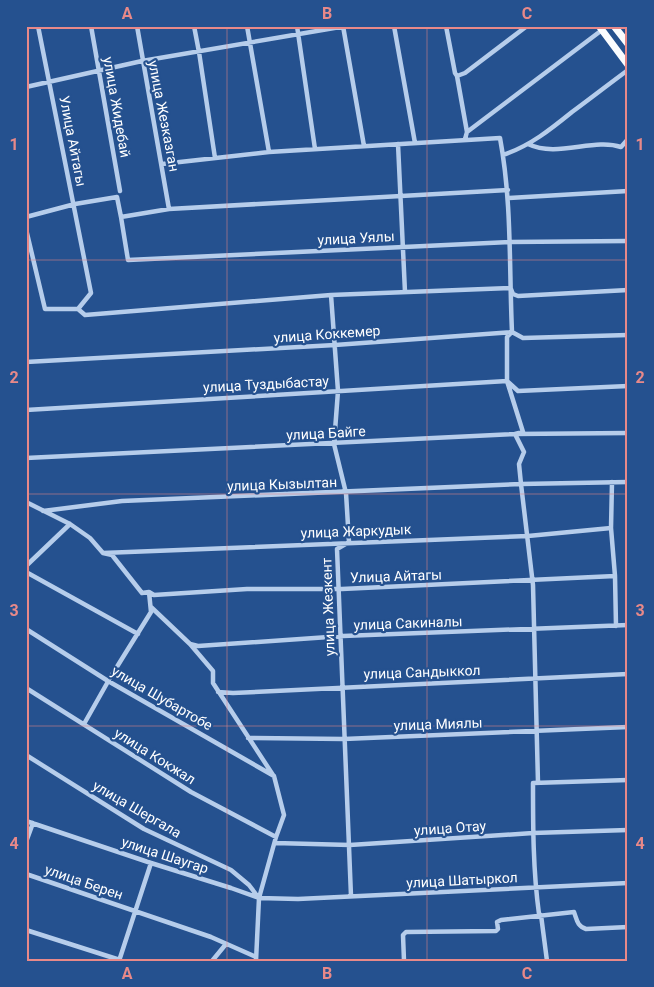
<svg xmlns="http://www.w3.org/2000/svg" width="654" height="987" viewBox="0 0 654 987" font-family="Roboto,sans-serif">
	<style>
		.lines { fill: none; stroke-linecap: round; stroke-linejoin: round }
		.street { stroke: #b6cdeb; stroke-width: 4.5 }
		.primary { stroke: #fafcff; stroke-width: 7 }
		.grid { fill: none; stroke: #e88989; stroke-width: 1; stroke-opacity: 0.55 }
		.labels { text-anchor: middle; stroke-width: 4.5; stroke-linejoin: round; paint-order: stroke }
		.street-label { font-size: 14px; fill: #fff; stroke: #25518f }
		.neatline { fill: none; stroke: #e88989; stroke-width: 2 }
		.grid-label { font-size: 16px; text-anchor: middle; font-weight: bold; fill: #e88989 }
	</style>
	<rect width="100%" height="100%" fill="#25518f"/>
	<g class="lines">
		<path class="street" d="M38,26l53,267 -13,16
			M91,26l29,165
			M137,26l32,183
			M194,26l5,26 16,106
			M247,26l22,126
			M297,26l18,123
			M343,26l21,120
			M394,26l21,117
			M446,26l9,47 2,3 8,-3 62,-47
			M457,76l10,56 -2,7
			M26,87l116,-26 204,-35
			M467,132l135,-102
			M398,144l7,148
			M528,144c29,14 65,-6 93,3l7,-8
			M503,155c27,-9 48,-26 69,-43 19,-14 37,-28 56,-42
			M162,164l107,-12 231,-14c12,64 9,129 12,194l-5,5v44l11,10 110,-5
			M509,198l119,-7
			M26,217l49,-13 42,-7 4,20 48,-8 339,-19
			M121,217l7,43 382,-18 118,-1
			M26,229l19,80h33l7,6 246,-20 179,-7
			M511,289l2,5 5,2 110,-6
			M331,295l7,96 -4,53 12,49 3,49 -12,7 14,347
			M26,362l309,-17 177,-13 11,6 105,-3
			M26,410l481,-29 16,51 -8,2 9,18 -5,12 2,20 -399,17 -79,10
			M26,458l489,-24 113,-1
			M612,482l-1,46 4,48 1,50
			M26,502l44,22 20,14 13,15 9,2 30,38 7,-1 2,20 -41,66 -26,46
			M103,553l425,-17 83,-8
			M26,566l44,-42
			M26,572l112,62
			M149,592l5,3 93,-6h95l273,-13
			M151,607l39,37 23,27v12l60,92
			M26,629l82,52 166,95 10,39 -8,22 -17,61 -3,63
			M190,644l8,2 145,-10 285,-11
			M26,688l165,104 85,45
			M218,692l15,1 395,-19
			M248,738l96,1 284,-12
			M26,755l118,74 87,41 18,15 9,12
			M538,783l-5,-198 -12,-101 107,-2
			M26,821l125,42 80,25 28,10 39,1 330,-16
			M26,842l7,-19
			M275,843l75,2 183,-12 95,-3
			M26,874l185,63 45,20
			M26,930l94,30
			M119,961l32,-98
			M212,961l14,-17
			M404,961l-1,-26 3,-3 90,-1 2,-2 -1,-7 4,-2 73,-8c3,8 3,14 12,17l42,-2
			M547,961l-6,-46 -2,-1c-6,-44 -6,-87 -6,-131l95,-3"/>
		<path class="primary" d="M599,26l29,39
			M614,26l14,18"/>
	</g>
	<path class="grid" d="M227,26v935M427,26v935M26,260h602M26,494h602M26,726h602"/>
	<g class="labels">
		<g class="street-label">
			<text transform="translate(117 107) rotate(80)" y="5">улица Жидебай</text>
			<text transform="translate(164 116) rotate(79)" y="5">улица Жезказган</text>
			<text transform="translate(73 141) rotate(79)" y="5">Улица Айтагы</text>
			<text transform="translate(356 238) rotate(-3)" y="5">улица Уялы</text>
			<text transform="translate(327 334) rotate(-4)" y="5">улица Коккемер</text>
			<text transform="translate(266 384) rotate(-3)" y="5">улица Туздыбастау</text>
			<text transform="translate(326 433) rotate(-3)" y="5">улица Байге</text>
			<text transform="translate(282 484) rotate(-2)" y="5">улица Кызылтан</text>
			<text transform="translate(356 531) rotate(-2)" y="5">улица Жаркудык</text>
			<text transform="translate(396 576) rotate(-2)" y="5">Улица Айтагы</text>
			<text transform="translate(328 607) rotate(-92)" y="5">улица Жезкент</text>
			<text transform="translate(408 623) rotate(-2)" y="5">улица Сакиналы</text>
			<text transform="translate(422 672) rotate(-2)" y="5">улица Сандыккол</text>
			<text transform="translate(162 698) rotate(30)" y="5">улица Шубартобе</text>
			<text transform="translate(438 724) rotate(-2)" y="5">улица Миялы</text>
			<text transform="translate(155 756) rotate(32)" y="5">улица Кокжал</text>
			<text transform="translate(137 809) rotate(30)" y="5">улица Шергала</text>
			<text transform="translate(450 828) rotate(-4)" y="5">улица Отау</text>
			<text transform="translate(165 855) rotate(18)" y="5">улица Шаугар</text>
			<text transform="translate(462 880) rotate(-3)" y="5">улица Шатыркол</text>
			<text transform="translate(84 882) rotate(19)" y="5">улица Берен</text>
		</g>
	</g>
	<rect width="654" height="987" fill="none" stroke="#25518f" stroke-width="55"/>
	<rect x="28" y="28" width="598" height="932" class="neatline"/>
	<g class="grid-label">
		<text x="127" y="19">A</text>
		<text x="327" y="19">B</text>
		<text x="527" y="19">C</text>
		<text x="14" y="150">1</text>
		<text x="640" y="150">1</text>
		<text x="14" y="383">2</text>
		<text x="640" y="383">2</text>
		<text x="14" y="616">3</text>
		<text x="640" y="616">3</text>
		<text x="14" y="849">4</text>
		<text x="640" y="849">4</text>
		<text x="127" y="979">A</text>
		<text x="327" y="979">B</text>
		<text x="527" y="979">C</text>
	</g>
</svg>
